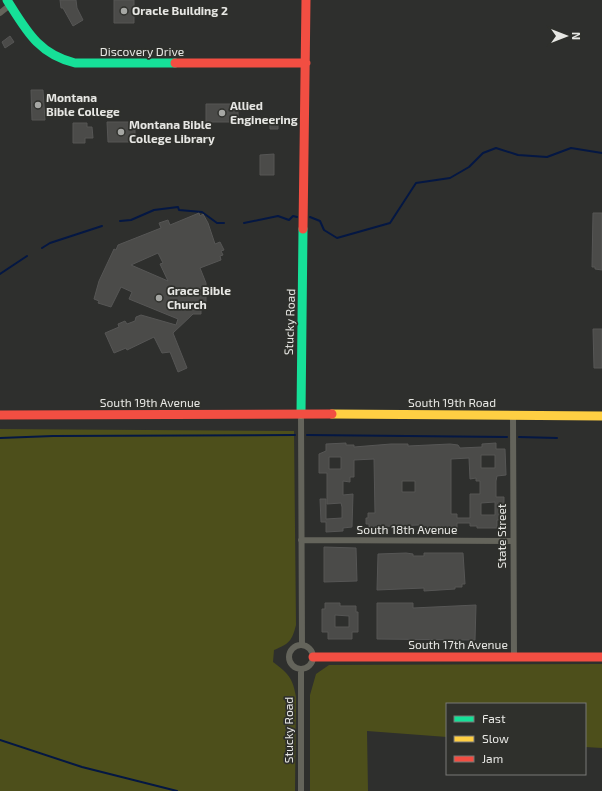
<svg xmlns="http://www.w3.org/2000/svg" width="602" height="791" viewBox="0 0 602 791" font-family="'Exo 2',sans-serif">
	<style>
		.green { fill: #4d4f1b }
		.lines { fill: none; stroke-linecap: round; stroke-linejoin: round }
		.stream { stroke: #041743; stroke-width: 2 }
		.building { fill: #4b4b49; stroke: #565655; fill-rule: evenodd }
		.street { stroke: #64645b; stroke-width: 6 }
		.fast { stroke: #16e098; stroke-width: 9 }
		.slow { stroke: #ffcf43; stroke-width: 9 }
		.jam { stroke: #f24e42; stroke-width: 9 }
		.poi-dot { fill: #a6a7a4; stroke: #2f302c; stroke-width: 1.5 }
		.labels { text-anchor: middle; stroke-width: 3.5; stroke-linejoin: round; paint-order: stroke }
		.poi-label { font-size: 12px; font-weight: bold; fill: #e7e7e4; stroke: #2f302c; text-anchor: start }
		.street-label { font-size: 12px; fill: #e7e7e4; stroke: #2f302c }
	</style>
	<rect width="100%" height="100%" fill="#2e2f2d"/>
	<path class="green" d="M0,429l294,2 2,194c-4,16 -7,19 -22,25l-1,12c15,11 20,16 23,35l-1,94h-295z
		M602,664v84l-17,-1v-43h-138v33l-80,-6 1,60h-58v-96l6,-21 13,-9z"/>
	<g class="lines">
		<path class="stream" d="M310,217l10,4 4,9 13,8 53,-15 26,-40 34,-5 19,-11 14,-14 13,-5 22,7 29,2 24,-9 31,5
			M120,221l11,-1 23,-10 24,-3 1,3 23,2 15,11h7
			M244,223l34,-7 11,4 4,-4 4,1
			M42,248l8,-5 52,-17
			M0,274l27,-18
			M307,435l200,2
			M519,437l38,1
			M0,438l53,-2 242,-1
			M0,740l82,27 95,24"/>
	</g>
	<path class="building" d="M60,0h16l1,8 6,12 -10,6 -10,-18h-2z
		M114,0h20v23h-20z
		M10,36l4,6 -9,6 -3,-6z
		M31,90h12l2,30h-13z
		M206,104h32v18h-32z
		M270,119h8v10h-8z
		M107,122h28v20h-27z
		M73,123h14v4h5l1,11h-8v5h-12z
		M274,154v21h-14v-20z
		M199,213l1,3 3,-2 5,9 7,21 5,-2 4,8 -3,1 2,4 -3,1 1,4 -21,8 6,15v19h-5v12h-8l-20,19 14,35 -9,4 -8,-20 -8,1 -8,-16 -27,13 -1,-2 -12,5 -9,-20 14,-6 -1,-3 7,-3 2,3 8,-3 1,-4 5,-2 35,10 2,-6 -49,-20 3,-7 -11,-5 -10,20 -13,-4 1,-2 -5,-2 5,-18 15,-32 2,1 2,-5 43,-17 -2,-5 9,-3 2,5zM158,253l5,10 -3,1 8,17 -37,-16z
		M593,213h9v57l-7,-1v-2h-3z
		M593,329h9v39h-8z
		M346,443v2h8v2l37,-3h17v2l42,-2 8,1 2,3 22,-1v-3l14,-1v6h9l1,26 -9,1 -1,5v16h8v23h-7v8h-20v-2h-7v-3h-13v6l-38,-1v-3l-50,2v-3h-3v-6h2v-5h7l-1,-54 -20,1v17h-4v5l-7,-1v14l10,-1 -1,33 -9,1v3l-17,1v-10h-5l-1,-23h6v20l16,-1v-11l-1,-4 -14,1v-31h-8v-19l7,-3v-7zM481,455h14v13h-14zM329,457h12v12h-12zM469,458l1,21 6,-1v3h4v13h-10v24h-13v-4h-6v-55zM402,481h13v11h-13zM495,502v13h-14v-12z
		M324,547l32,1 1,33 -33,1z
		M406,553l7,1v2h11v-3h39l2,31h-3v3h-7v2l-31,2v-3l-47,2 1,-36z
		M325,603h15v3h16v6h2v20h-6v7h-24v-7h-6v-23h3zM335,615l14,1v11h-14z
		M377,603h36v5l63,-3 -1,35 -98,-1z"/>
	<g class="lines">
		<path class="street" d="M0,13l10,-8
			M301,414l1,231
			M513,415l1,242
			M301,540l212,1
			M289 657a12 12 0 1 1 24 0a12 12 0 1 1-24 0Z
			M301,669v122"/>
		<path class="fast" d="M7,0c19,30 31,54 68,63h100
			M301,414l2,-185"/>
		<path class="slow" d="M332,414l270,2"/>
		<path class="jam" d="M175,63h131
			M303,229l3,-229
			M0,415l332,-1
			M313,657h289"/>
	</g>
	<g class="poi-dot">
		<circle cx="124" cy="11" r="4"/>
		<circle cx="38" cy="105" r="4"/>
		<circle cx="222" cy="113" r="4"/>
		<circle cx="121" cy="132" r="4"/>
		<circle cx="159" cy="298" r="4"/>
	</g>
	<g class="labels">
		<g class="poi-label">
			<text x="132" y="15">Oracle Building 2</text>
			<text x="46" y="102">Montana<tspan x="46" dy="14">Bible College</tspan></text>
			<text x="230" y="110">Allied<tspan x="230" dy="14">Engineering</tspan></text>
			<text x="129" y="129">Montana Bible<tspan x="129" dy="14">College Library</tspan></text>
			<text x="167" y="295">Grace Bible<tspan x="167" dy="14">Church</tspan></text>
		</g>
		<g class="street-label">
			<text x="142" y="56">Discovery Drive</text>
			<text transform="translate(290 322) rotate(-88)" y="4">Stucky Road</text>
			<text x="150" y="407">South 19th Avenue</text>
			<text x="452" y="407">South 19th Road</text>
			<text x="407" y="534">South 18th Avenue</text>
			<text transform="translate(502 536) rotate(-90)" y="4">State Street</text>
			<text x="458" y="649">South 17th Avenue</text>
			<text transform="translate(289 730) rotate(-90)" y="4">Stucky Road</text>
		</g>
	</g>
	<rect x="446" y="703" width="140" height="72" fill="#2f302c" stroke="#797976"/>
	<rect x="454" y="716" width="20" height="6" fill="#16e098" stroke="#797976"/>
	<text x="482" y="723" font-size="12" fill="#e7e7e4">Fast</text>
	<rect x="454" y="736" width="20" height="6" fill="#ffcf43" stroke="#797976"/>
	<text x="482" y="743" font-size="12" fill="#e7e7e4">Slow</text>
	<rect x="454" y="756" width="20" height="6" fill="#f24e42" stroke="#797976"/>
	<text x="482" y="763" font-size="12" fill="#e7e7e4">Jam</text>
	<g transform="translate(566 36) rotate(90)" stroke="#2f302c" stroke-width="3" paint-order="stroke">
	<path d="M0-3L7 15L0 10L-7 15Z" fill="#e7e7e4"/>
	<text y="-6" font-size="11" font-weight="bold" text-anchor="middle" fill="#e7e7e4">N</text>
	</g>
</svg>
